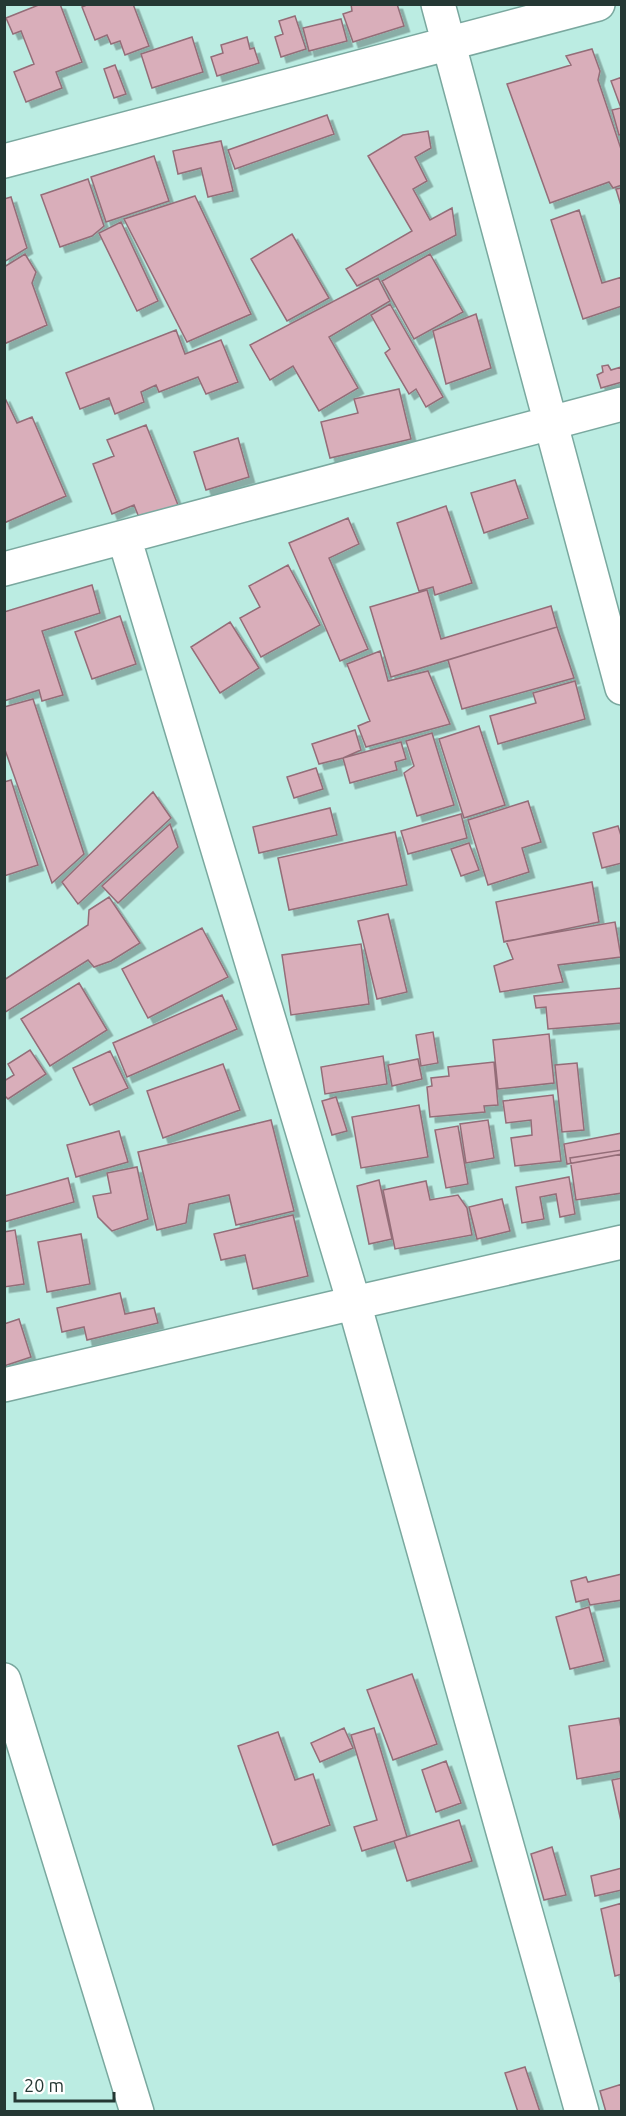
<svg xmlns="http://www.w3.org/2000/svg" width="626" height="2116" viewBox="0 0 626 2116" font-family="Ubuntu,sans-serif">
	<style>
		.building { fill: #d9aeba; stroke: #946d78; stroke-width: 1.5; filter: url(#shadow) }
		.lines { fill: none; stroke-linecap: round; stroke-linejoin: round }
		.minor-casing { stroke: #7aa89f; stroke-width: 36 }
		.minor { stroke: #fff; stroke-width: 33 }
	</style>
	<defs>
		<filter id="shadow"><feDropShadow dx="5.5" dy="5.5" stdDeviation="0" flood-color="#0004"/></filter>
	</defs>
	<rect width="100%" height="100%" fill="#bbece2"/>
	<path class="building" d="M41,4h19l22,58 -26,10 6,16 -36,14 -12,-30 20,-8 -13,-33 -8,3 -7,-16z
		M133,4l16,42 -24,9 -5,-14 -9,3 -4,-9 -12,5 -13,-33 7,-3z
		M351,4h46l7,22 -51,16 -10,-28 9,-3z
		M295,16l11,33 -25,8 -6,-20 8,-3 -4,-13z
		M341,19l6,22 -38,10 -6,-23z
		M192,37l11,35 -51,16 -11,-34z
		M247,37l3,12 4,-1 5,15 -42,13 -6,-19 12,-4 -2,-8z
		M592,49l8,22 -2,9 24,72v33l-9,3 -4,-6 -59,21 -43,-119 64,-19 -5,-9z
		M115,65l11,29 -12,4 -10,-29z
		M622,77v57l-3,1 -7,-25 9,-2 -10,-27z
		M327,115l7,19 -99,35 -7,-19z
		M428,131l3,17 -16,9 12,24 -14,8 17,31 22,-12 4,27 -99,51 -11,-17 66,-38 -44,-75 35,-21z
		M221,141l12,50 -25,6 -7,-29 -23,6 -5,-23z
		M154,156l15,45 -63,21 -15,-45z
		M88,179l16,47 -12,10 -32,11 -19,-52z
		M622,188v21l-6,-20z
		M195,196l56,118 -64,28 -63,-123z
		M11,197l16,51 -23,14v-63z
		M579,210l23,73 20,-6v29l-39,13 -32,-99z
		M121,222l37,79 -21,10 -38,-78z
		M292,234l37,64 -42,23 -36,-62z
		M25,254l11,18 -4,11 15,42 -43,19v-77z
		M430,254l33,58 -49,27 -32,-58z
		M378,278l12,23 -61,36 29,51 -39,23 -26,-45 -23,14 -20,-35z
		M390,304l53,93 -17,10 -10,-18 -7,5 -24,-41 5,-4 -19,-34z
		M476,314l15,54 -45,16 -13,-53z
		M176,330l9,24 36,-14 17,42 -32,12 -8,-17 -39,15 -3,-7 -15,7 3,10 -29,12 -6,-16 -29,11 -14,-36z
		M608,365l3,5 10,-3 1,15 -21,6 -4,-13 6,-3 -1,-6z
		M399,389l12,50 -81,19 -9,-36 37,-9 -4,-14z
		M4,396l13,27 15,-6 34,79 -62,27z
		M146,425l32,80 -38,15 -6,-15 -22,9 -19,-50 21,-8 -7,-16z
		M238,438l11,39 -43,13 -12,-38z
		M515,480l13,38 -44,15 -13,-40z
		M446,506l26,77 -37,12 -2,-8 -14,4 -22,-68z
		M348,518l11,26 -30,14 39,91 -28,12 -51,-118z
		M288,565l32,60 -59,32 -21,-39 20,-11 -11,-21z
		M92,585l8,28 -58,18 21,64 -21,6 -3,-11 -35,11v-89z
		M427,590l14,49 110,-33 6,21 -166,50 -21,-70z
		M120,616l16,48 -44,15 -17,-47z
		M230,622l29,46 -39,25 -29,-46z
		M557,627l17,51 -112,31 -14,-49z
		M380,651l8,30 40,-10 22,53 -84,23 -8,-21 12,-5 -23,-57z
		M575,681l10,38 -87,25 -8,-28 46,-13 -3,-10z
		M33,699l51,155 -32,29 -48,-136v-40z
		M479,726l26,79 -41,13 -25,-79z
		M355,730l6,20 -18,8 -24,6 -7,-20z
		M432,733l22,72 -37,11 -13,-43 10,-7 -8,-25z
		M401,742l5,17 -11,3 2,8 -47,13 -7,-25z
		M316,768l7,21 -29,9 -7,-21z
		M11,780l27,85 -34,11v-94z
		M153,792l18,26 -93,86 -16,-22z
		M528,801l13,41 -19,6 7,24 -41,13 -20,-65z
		M330,808l7,27 -78,18 -6,-26z
		M461,814l6,24 -59,16 -7,-23z
		M170,824l8,23 -60,56 -16,-17z
		M618,826l4,13v24l-20,5 -9,-35z
		M395,832l12,53 -118,25 -11,-52z
		M469,843l10,27 -18,6 -10,-27z
		M592,882l7,40 -95,20 -8,-40z
		M109,897l31,46 -29,18 -17,6 -6,-7 -84,53v-33l84,-55 1,-15z
		M388,914l19,78 -30,7 -19,-78z
		M615,922l6,35 -63,8 5,17 -63,10 -6,-26 19,-7 -7,-18z
		M202,928l26,49 -80,41 -26,-49z
		M361,944l8,60 -78,11 -9,-60z
		M79,983l28,47 -57,36 -29,-47z
		M622,988v35l-74,6 -2,-22 -10,1 -2,-12z
		M222,995l15,34 -110,48 -14,-34z
		M433,1032l5,31 -17,3 -5,-31z
		M549,1034l5,49 -56,6 -5,-49z
		M30,1050l16,24 -38,25 -4,-4v-14l10,-6 -6,-11z
		M110,1051l18,37 -38,17 -17,-37z
		M383,1056l4,28 -62,10 -4,-27z
		M418,1059l4,20 -30,7 -4,-21z
		M494,1062l4,43 -14,1 1,6 -55,5 -3,-30 5,-1 -1,-8 18,-2 -1,-9z
		M577,1063l7,67 -22,2 -7,-67z
		M223,1064l17,46 -77,28 -16,-47z
		M553,1095l8,66 -46,5 -4,-28 21,-3 -1,-15 -25,3 -3,-22z
		M336,1097l11,34 -15,4 -10,-34z
		M419,1105l9,52 -67,11 -9,-51z
		M271,1120l23,91 -58,14 -7,-30 -40,9 -3,19 -29,7 -19,-78z
		M488,1120l6,38 -28,5 -6,-39z
		M458,1126l10,58 -22,4 -11,-58z
		M119,1131l9,31 -52,15 -9,-32z
		M622,1133v21l-55,10 -3,-20z
		M622,1150v43l-46,7 -6,-42z
		M137,1167l11,52 -36,12 -14,-14 -5,-21 18,-3 -4,-20z
		M569,1177l6,37 -15,3 -4,-23 -16,3 4,22 -22,4 -6,-36z
		M68,1178l6,24 -70,20v-26z
		M379,1180l13,59 -23,5 -12,-58z
		M426,1181l4,19 28,-5 9,13 5,27 -77,14 -12,-59z
		M502,1199l8,32 -33,8 -8,-32z
		M293,1215l15,61 -55,13 -8,-34 -24,5 -7,-26z
		M15,1230l9,54 -20,3v-55z
		M81,1234l9,50 -43,8 -9,-50z
		M120,1293l5,21 29,-6 4,15 -71,17 -3,-13 -22,5 -5,-24z
		M19,1319l12,38 -27,9v-42z
		M622,1574v26l-32,5 -2,-6 -12,3 -5,-21 15,-4 2,5z
		M589,1607l15,54 -34,8 -14,-52z
		M412,1674l25,70 -44,16 -26,-70z
		M619,1718l3,15v38l-45,8 -8,-53z
		M344,1728l9,20 -33,14 -9,-19z
		M374,1728l33,109 -45,14 -8,-24 23,-7 -26,-85z
		M278,1732l17,48 18,-6 17,51 -57,20 -35,-99z
		M446,1761l15,42 -25,9 -14,-42z
		M622,1778v48l-10,-46z
		M459,1820l13,41 -65,20 -13,-40z
		M552,1847l14,48 -22,5 -13,-46z
		M622,1868v22l-27,6 -4,-20z
		M622,1903v71l-7,2 -14,-67z
		M525,2067l15,45h-22l-13,-39z
		M622,2084v28h-16l-6,-21z"/>
	<g class="lines">
		<g class="minor-casing">
			<path id="minor" d="M438,4l184,684
				M4,161l594,-157
				M124,537l230,766 228,809
				M4,569l618,-165
				M4,1385l350,-82 268,-61
				M4,1680l133,432"/>
		</g>
		<use href="#minor" class="minor"/>
	</g>
	<rect width="626" height="2116" fill="none" stroke="#253834" stroke-width="12"/>
	<path d="M15 2092v9h99v-9" fill="none" stroke="#253834" stroke-width="3"/>
	<text x="24" y="2092" font-size="18" fill="#253834" stroke="#ffffff" stroke-width="4.5" paint-order="stroke">20 m</text>
</svg>
